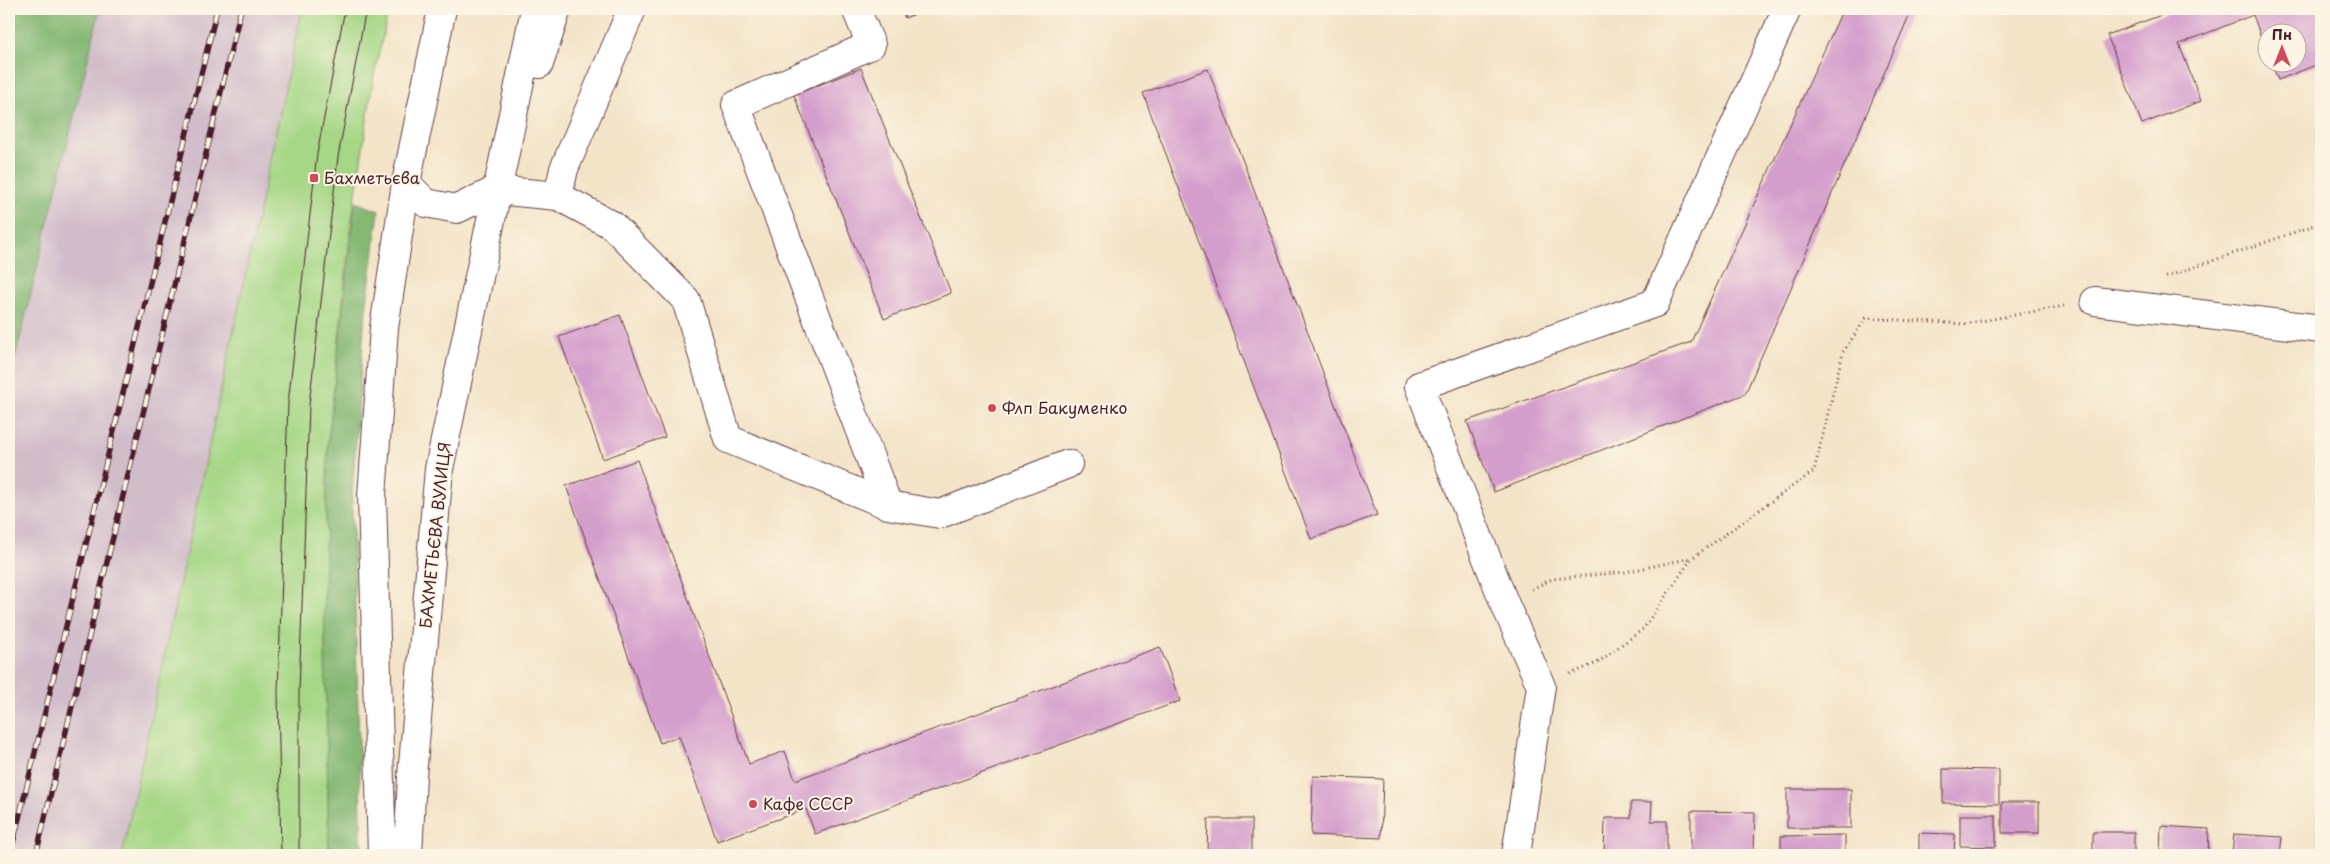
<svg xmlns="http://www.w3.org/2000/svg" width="2330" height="864" viewBox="0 0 2330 864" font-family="'Playpen Sans',sans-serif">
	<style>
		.industrial { fill: #d1bdca }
		.green { fill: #a6d786; stroke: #787b58 }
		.forest { fill: #84b873; stroke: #676c4f }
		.building { fill: #d49ecc }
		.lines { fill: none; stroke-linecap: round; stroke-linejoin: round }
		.minor-casing { stroke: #633d43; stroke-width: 30 }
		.major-casing { stroke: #633d43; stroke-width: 30 }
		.path { stroke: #633d43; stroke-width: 3; stroke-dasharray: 1 4; stroke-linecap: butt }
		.minor { stroke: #fff; stroke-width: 28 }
		.major { stroke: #fff; stroke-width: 28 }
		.tram { stroke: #4a1f2b; stroke-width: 1 }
		.rail-casing { stroke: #4a1f2b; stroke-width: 5.5 }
		.rail { stroke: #fcf5e5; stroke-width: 4; stroke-dasharray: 11; stroke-linecap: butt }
		.poi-dot { fill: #d1495b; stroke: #fcf5e5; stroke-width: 2 }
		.labels { text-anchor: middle; stroke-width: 4; stroke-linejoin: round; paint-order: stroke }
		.poi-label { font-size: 16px; fill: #4a1f2b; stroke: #fcf5e5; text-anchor: start }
		.street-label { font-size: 16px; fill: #4a1f2b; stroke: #fcf5e5 }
	</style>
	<rect width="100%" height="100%" fill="#fcf5e5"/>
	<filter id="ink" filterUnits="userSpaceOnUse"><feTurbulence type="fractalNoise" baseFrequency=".02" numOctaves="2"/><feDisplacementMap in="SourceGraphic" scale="10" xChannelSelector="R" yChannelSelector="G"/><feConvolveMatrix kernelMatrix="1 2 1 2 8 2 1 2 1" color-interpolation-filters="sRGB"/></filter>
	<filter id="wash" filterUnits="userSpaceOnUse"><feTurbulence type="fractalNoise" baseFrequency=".0096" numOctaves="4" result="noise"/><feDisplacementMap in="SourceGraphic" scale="20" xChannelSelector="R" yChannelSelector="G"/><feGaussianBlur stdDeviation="1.12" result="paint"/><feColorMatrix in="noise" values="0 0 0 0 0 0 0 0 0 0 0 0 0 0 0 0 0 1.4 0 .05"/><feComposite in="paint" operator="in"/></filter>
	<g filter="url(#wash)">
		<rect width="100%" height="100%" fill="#f3e4c8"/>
		<path class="industrial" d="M100,9h202l-180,846h-113v-472z"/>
		<path class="green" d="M302,9h87l-15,66 -23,151 -23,217 -4,152 5,260h-207z"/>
		<path class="forest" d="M9,9h91l-91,374z
			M355,202l24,9 -15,115 -12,170 10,359h-33l-5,-260 4,-152z"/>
		<g id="blocks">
			<path class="building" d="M902,9h26l-23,9z
				M1843,9h69l-167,385 -251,98 -27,-71 224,-79z
				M2175,10l146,-1v54l-43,17 -7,-18h27v-30h-30l-1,21 -14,-38 -74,29 22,57 -59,23 -35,-89z
				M861,68l90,225 -67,26 -90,-224z
				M1208,69l169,446 -66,24 -168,-446z
				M620,315l45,122 -62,22 -44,-122z
				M637,460l112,304 36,-13 10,29 365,-133 20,54 -365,133 -9,-25 -89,32 -38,-105 -19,7 -94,-257z
				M1943,769l56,1v34l-56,-1z
				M1313,776l70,3 -2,59 -70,-3z
				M1787,789h64v39h-64z
				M1631,802h21l-1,19h16v34h-63l1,-37h26z
				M2002,802h37v31h-37z
				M1691,811l64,1 -1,43h-63z
				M1960,815h36v32l-36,-1z
				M1208,819h44v36l-45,-1z
				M2161,826l48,3 -1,26h-48z
				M2093,832h41v23h-41z
				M1919,833l36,1 -1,21h-35z
				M2234,834l48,3 -2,18h-48z
				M1845,835v20h-64v-19z"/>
		</g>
	</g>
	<g filter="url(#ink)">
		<use href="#blocks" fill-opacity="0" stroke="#633d43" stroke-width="1"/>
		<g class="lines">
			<g class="minor-casing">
				<path id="minor" d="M856,9l15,36 -135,60 152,400
					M496,190l62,6 6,-27 68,-160
					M558,196l54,29 74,75 42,139 160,66 52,9 128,-50
					M2095,301l226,28
					M1516,855l25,-169 -37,-84 -85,-216 236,-83 132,-294"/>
			</g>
			<g class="major-casing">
				<path id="major" d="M539,64l18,-55
					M406,183l20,20 31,6 39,-19 4,-12
					M382,855l-10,-359 12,-168 22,-145 36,-174
					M408,855l4,-79 27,-307 96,-460"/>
			</g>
			<path class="path" d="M2166,277l155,-54
				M1532,589l20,-10 73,-7 67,-14
				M1570,674l27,-11 46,-34 49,-71 122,-87 29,-119 23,-34 99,6 99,-18"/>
			<use href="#minor" class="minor"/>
			<use href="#major" class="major"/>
			<path class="tram" d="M281,855l-3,-163 10,-289 29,-249 28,-145
				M299,855v-163l10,-287 29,-248 28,-148"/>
			<g class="rail-casing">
				<path id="rail" d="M10,855l207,-846
					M36,855l205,-846"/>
			</g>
			<use href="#rail" class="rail"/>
		</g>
	</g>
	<g class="poi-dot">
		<rect x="309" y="173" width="10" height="10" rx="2.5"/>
		<circle cx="992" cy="408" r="5"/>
		<circle cx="753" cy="804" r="5"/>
	</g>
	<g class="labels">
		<g class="poi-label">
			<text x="324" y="184">Бахметьєва</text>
			<text x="1002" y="414">Флп Бакуменко</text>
			<text x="763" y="810">Кафе СССР</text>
		</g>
		<g class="street-label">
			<text transform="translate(435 535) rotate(-84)" y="6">БАХМЕТЬЄВА ВУЛИЦЯ</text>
		</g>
	</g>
	<rect width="2330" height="864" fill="none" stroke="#fcf5e5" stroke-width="30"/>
	<g transform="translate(2282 48)"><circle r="24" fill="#fcf5e5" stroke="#b59f9b"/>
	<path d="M0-4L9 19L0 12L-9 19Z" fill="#d1495b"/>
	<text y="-8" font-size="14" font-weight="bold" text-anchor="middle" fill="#4a1f2b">Пн</text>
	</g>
</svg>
